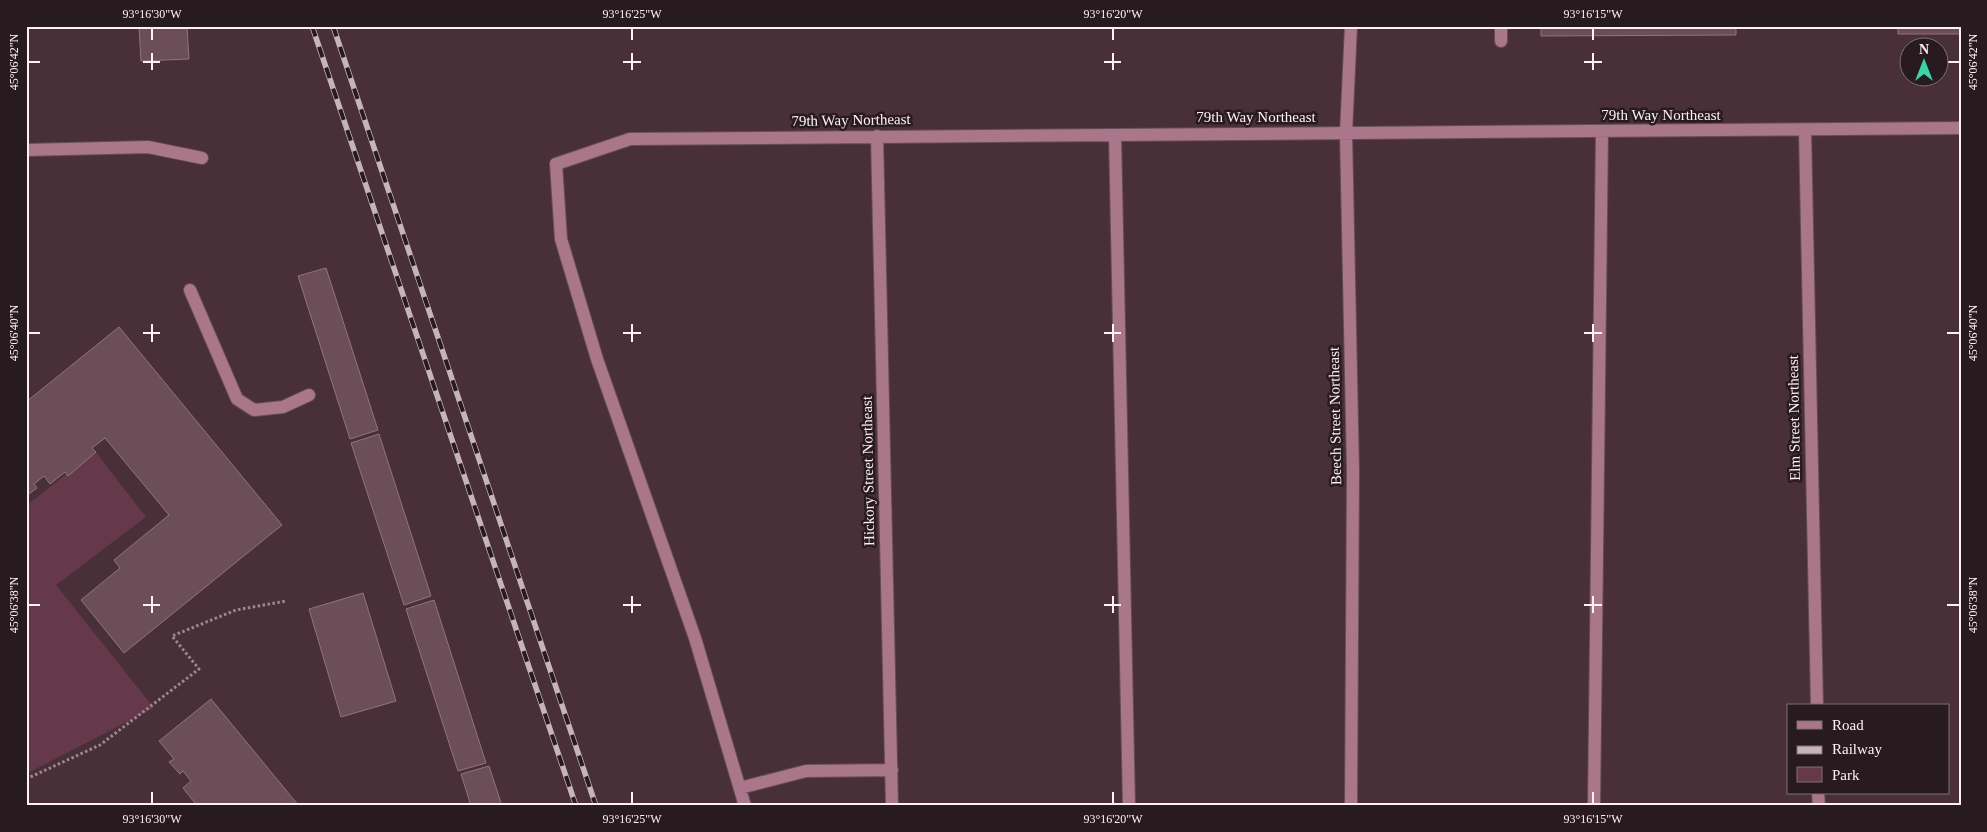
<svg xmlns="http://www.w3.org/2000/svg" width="1987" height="832" viewBox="0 0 1987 832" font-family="Georgia,serif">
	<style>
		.green { fill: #65384a }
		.building { fill: #6b4e58; stroke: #92737e }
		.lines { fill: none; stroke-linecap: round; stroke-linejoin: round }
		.minor-casing { stroke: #664e56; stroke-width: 14 }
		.path { stroke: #9d8890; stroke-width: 3; stroke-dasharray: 2.5 2.5; stroke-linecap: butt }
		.minor { stroke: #aa7689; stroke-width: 12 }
		.rail-casing { stroke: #c6b4ba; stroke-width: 5.5 }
		.rail { stroke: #271b1f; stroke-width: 4; stroke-dasharray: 11; stroke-linecap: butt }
		.ticks { fill: none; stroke: #fff0f5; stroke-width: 2 }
		.labels { text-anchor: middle; stroke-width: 5; stroke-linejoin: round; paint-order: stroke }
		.street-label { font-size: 15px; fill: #fff0f5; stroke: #271b1f }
		.neatline { fill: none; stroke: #fff0f5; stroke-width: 2 }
		.ticks-label { font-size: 12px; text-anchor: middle; fill: #fff0f5 }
	</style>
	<rect width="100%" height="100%" fill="#492f38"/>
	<path class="green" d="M95,451l51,66 -90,68 98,123 -128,66v-268z"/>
	<path class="building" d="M139,26h48l2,33 -48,2z
		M1541,26h195v9l-195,1z
		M1898,26h63v8h-63z
		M326,268l52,162 -28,9 -52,-163z
		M119,327l163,198 -158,128 -43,-53 39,-32 -6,-8 55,-45 -64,-77 -13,10 4,4 -28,24 -3,-4 -15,12 -6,-8 -10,8 3,4 -11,8v-94z
		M379,434l52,162 -27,9 -53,-162z
		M363,593l33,108 -55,16 -32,-108z
		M434,600l52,163 -28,8 -52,-162z
		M211,699l88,107h-107l3,-3 -12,-15 8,-7 -8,-10 -3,3 -11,-12 5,-3 -15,-18z
		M489,766l13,40h-31l-10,-32z"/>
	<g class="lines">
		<g class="minor-casing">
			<path id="minor" d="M1351,26l-5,107 7,338 -2,335
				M1501,26v15
				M1805,130l12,576
				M1115,135l14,671
				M877,136l15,670
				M26,150l122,-3 54,11
				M190,290l47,109 17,11 29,-3 26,-12
				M740,788l66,-17 86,-1
				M1818,793l1,13
				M745,806l-50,-168 -98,-279 -36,-120 -5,-75 74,-25 1331,-11
				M1594,806l8,-675"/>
		</g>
		<path class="path" d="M26,779l74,-34 99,-76 -27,-33 64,-26 50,-9"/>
		<use href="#minor" class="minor"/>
		<g class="rail-casing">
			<path id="rail" d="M312,26l264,780
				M333,26l263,780"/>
		</g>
		<use href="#rail" class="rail"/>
	</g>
	<path class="ticks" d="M152,28v12M632,28v12M1113,28v12M1593,28v12M152,53v17M632,53v17M1113,53v17M1593,53v17M28,62h12M143,62h17M623,62h18M1104,62h17M1584,62h18M1947,62h13M152,324v18M632,324v18M1113,324v18M1593,324v18M28,333h12M143,333h17M623,333h18M1104,333h17M1584,333h18M1947,333h13M152,596v17M632,596v17M1113,596v17M1593,596v17M28,605h12M143,605h17M623,605h18M1104,605h17M1584,605h18M1947,605h13M152,792v12M632,792v12M1113,792v12M1593,792v12"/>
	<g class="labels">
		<g class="street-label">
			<text x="1661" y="120">79th Way Northeast</text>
			<text x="1256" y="122">79th Way Northeast</text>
			<text transform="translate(851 120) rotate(-1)" y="5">79th Way Northeast</text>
			<text transform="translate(1335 416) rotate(-91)" y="5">Beech Street Northeast</text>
			<text transform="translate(1794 418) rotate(-91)" y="5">Elm Street Northeast</text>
			<text transform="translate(868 471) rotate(-91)" y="5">Hickory Street Northeast</text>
		</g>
	</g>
	<rect width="1987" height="832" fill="none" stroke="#271b1f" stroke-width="55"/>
	<rect x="1787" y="704" width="162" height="90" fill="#271b1f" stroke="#7d7075"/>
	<rect x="1797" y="721" width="25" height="8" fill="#aa7689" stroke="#7d7075"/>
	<text x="1832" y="730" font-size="15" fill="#fff0f5">Road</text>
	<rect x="1797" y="746" width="25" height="8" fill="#c6b4ba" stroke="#7d7075"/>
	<text x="1832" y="754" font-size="15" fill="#fff0f5">Railway</text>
	<rect x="1797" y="767" width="25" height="15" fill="#65384a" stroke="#7d7075"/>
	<text x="1832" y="780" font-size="15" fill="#fff0f5">Park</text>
	<g transform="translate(1924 62)"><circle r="24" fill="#271b1f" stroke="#7d7075"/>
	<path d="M0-4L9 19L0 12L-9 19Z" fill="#3bd4a4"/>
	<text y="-8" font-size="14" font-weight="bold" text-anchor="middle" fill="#fff0f5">N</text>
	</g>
	<rect x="28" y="28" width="1932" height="776" class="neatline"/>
	<g class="ticks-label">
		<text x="152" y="18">93°16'30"W</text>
		<text x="632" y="18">93°16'25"W</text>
		<text x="1113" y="18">93°16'20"W</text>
		<text x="1593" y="18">93°16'15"W</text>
		<text transform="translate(14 62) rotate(-90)" y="4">45°06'42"N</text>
		<text transform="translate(1973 62) rotate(-90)" y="4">45°06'42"N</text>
		<text transform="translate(14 333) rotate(-90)" y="4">45°06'40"N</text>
		<text transform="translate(1973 333) rotate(-90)" y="4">45°06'40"N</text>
		<text transform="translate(14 605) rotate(-90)" y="4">45°06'38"N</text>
		<text transform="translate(1973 605) rotate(-90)" y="4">45°06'38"N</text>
		<text x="152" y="823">93°16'30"W</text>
		<text x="632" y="823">93°16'25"W</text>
		<text x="1113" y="823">93°16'20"W</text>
		<text x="1593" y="823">93°16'15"W</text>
	</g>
</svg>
